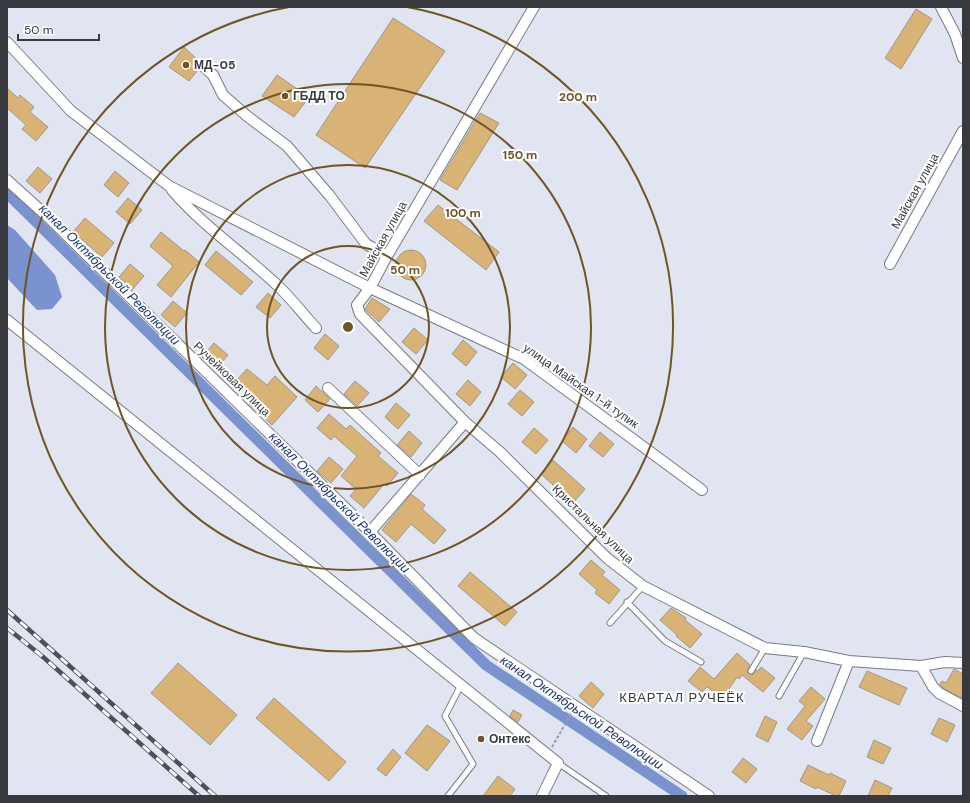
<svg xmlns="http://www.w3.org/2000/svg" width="970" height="803" viewBox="0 0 970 803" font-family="'DM Sans',sans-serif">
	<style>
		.water { fill: #7a93ce }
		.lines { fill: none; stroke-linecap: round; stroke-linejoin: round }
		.canal { stroke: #7a93ce; stroke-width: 11 }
		.building { fill: #d9b375; stroke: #9e978d }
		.lane-casing { stroke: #767b85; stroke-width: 7 }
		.street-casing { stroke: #767b85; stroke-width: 12 }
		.path { stroke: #999da6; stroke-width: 2; stroke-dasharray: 3 2; stroke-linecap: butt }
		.lane { stroke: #fff; stroke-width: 5 }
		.street { stroke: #fff; stroke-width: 10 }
		.rail-casing { stroke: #4e5056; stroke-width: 4.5 }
		.rail { stroke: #fff; stroke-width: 3; stroke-dasharray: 9; stroke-linecap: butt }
		.ring { fill: none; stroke: #6f5426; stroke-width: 2 }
		.poi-dot { fill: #6f5426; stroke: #fff; stroke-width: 1.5 }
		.labels { text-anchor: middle; stroke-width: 4; stroke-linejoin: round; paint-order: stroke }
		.poi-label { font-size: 12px; font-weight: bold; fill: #37393e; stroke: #fff; text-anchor: start }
		.street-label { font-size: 12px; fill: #37393e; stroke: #fff }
		.water-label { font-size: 13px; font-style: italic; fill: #1c3378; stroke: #fff }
		.neighbourhood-label { font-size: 13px; letter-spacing: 1px; fill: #37393e; stroke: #fff }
		.centre { fill: #6f5426; stroke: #fff; stroke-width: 2 }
		.ring-label { font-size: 12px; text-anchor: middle; font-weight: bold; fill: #6f5426; stroke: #fff; stroke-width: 4; stroke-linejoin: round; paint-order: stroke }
	</style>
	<rect width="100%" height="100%" fill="#e0e5f1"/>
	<path class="water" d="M7,225l8,5 40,45 7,22 -10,12 -15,1 -30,-32z"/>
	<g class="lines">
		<path class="canal" d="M7,193l479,472 196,131"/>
	</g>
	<path class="building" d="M916,9l16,10 -31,50 -16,-11z
		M393,18l52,33 -80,117 -49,-33z
		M184,47l15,14 -2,4 1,5 -9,11 -20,-14z
		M277,75l32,22 -15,20 -32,-21z
		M7,88l11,10 2,-3 14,12 -4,5 18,15 -12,14 -14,-12 4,-4 -19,-17z
		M480,113l19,10 -42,67 -17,-10z
		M38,167l14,12 -12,14 -14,-12z
		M115,171l14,12 -11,14 -14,-12z
		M128,198l14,12 -12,14 -14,-12z
		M438,205l61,47 -13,18 -62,-49z
		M85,218l29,25 -12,14 -29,-25z
		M161,232l23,19 1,-1 14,12 -28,35 -14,-12 16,-19 -23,-20z
		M396 265a15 15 0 1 1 30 0a15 15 0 1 1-30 0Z
		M216,251l37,31 -12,13 -36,-30z
		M130,264l14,12 -12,14 -13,-13z
		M268,293l13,12 -11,13 -14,-11z
		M372,298l18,11 -11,13 -14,-13z
		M173,301l14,12 -12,14 -14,-12z
		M414,328l14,12 -12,14 -14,-12z
		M325,334l14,12 -11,14 -14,-12z
		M463,340l14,12 -11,14 -14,-12z
		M214,343l14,12 -12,14 -14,-12z
		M513,363l14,12 -12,14 -14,-12z
		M247,369l20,16 8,-9 22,21 -25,28 -23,-21 5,-5 -19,-17z
		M468,380l13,12 -11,14 -14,-12z
		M355,381l14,12 -12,13 -13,-12z
		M316,386l14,13 -12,13 -13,-12z
		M520,390l14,12 -12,14 -14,-12z
		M396,403l14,12 -12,14 -13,-12z
		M329,414l17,15 4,-4 31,28 -3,3 20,17 -11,13 -3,-2 -20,24 -14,-12 6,-7 -15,-13 16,-20 -23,-20 -3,4 -14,-12z
		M573,427l14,12 -11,14 -14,-12z
		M534,428l14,12 -12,14 -14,-12z
		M409,431l13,12 -11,14 -14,-12z
		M600,432l14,12 -11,13 -14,-11z
		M329,457l14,12 -12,14 -14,-12z
		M553,460l32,29 -12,14 -32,-29z
		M411,494l14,11 -3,4 24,21 -12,14 -23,-20 -15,18 -14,-12z
		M591,560l14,12 -3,3 18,15 -11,14 -14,-11 2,-3 -18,-16z
		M470,572l47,40 -12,14 -47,-40z
		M671,608l15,10 -1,2 17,14 -12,14 -14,-12 1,-1 -17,-15z
		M737,653l13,12 -3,6 2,3h4l3,-4 2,1 3,-4 14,11 -12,14 -21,-17 -3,4 -2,-2 -14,21 -16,-11 -5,5 -14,-11 12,-14 14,12z
		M178,663l59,52 -27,30 -59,-52z
		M954,669l9,5v21l-2,3 -18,-10 -3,-4 2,-3 4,2z
		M867,671l40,17 -8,17 -40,-18z
		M591,682l13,12 -11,14 -14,-12z
		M811,687l14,12 -19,22 7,5 -11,14 -15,-11 18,-23 -6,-5z
		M274,698l72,64 -17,19 -73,-63z
		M513,710l9,5 -4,7 -8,-6z
		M765,716l12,6 -9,20 -12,-6z
		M939,718l16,7 -8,17 -16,-8z
		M427,725l23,16 -23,30 -22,-18z
		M874,740l17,8 -8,16 -16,-7z
		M393,749l8,8 -15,19 -9,-7z
		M743,758l14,11 -11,14 -14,-11z
		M808,765l21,10 1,-2 16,8 -7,15h-3l-19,-9 -1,2 -16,-8z
		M498,776l17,13 -5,7h-27z
		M875,780l17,8 -4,8h-20z"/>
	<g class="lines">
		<g class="lane-casing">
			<path id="lane" d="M627,602l38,39 36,21
				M610,623l33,-37
				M751,671l14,-23
				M779,696l25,-44
				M558,763l48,33
				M448,796l25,-32 -28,-48 16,-31"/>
		</g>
		<g class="street-casing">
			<path id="street" d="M941,7l14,27 8,24
				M7,42l64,69 98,75 201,102 17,-32 147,-249
				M203,66l10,9 10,20 24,21 40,30 43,50 36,48 21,12
				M7,180l41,37 322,315 104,106 235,158
				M172,190c31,36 70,62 105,95 14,13 26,29 39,43
				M890,264l73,-133
				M7,320l551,443 -16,33
				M328,388l92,87
				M702,490l-178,-131 -154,-71 -13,17 3,9 105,108 35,30 107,106 36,28 122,62 39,4 45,9 72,5 24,-4 18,1
				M370,532l95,-110
				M921,666l12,21 6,6 24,13
				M817,741l32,-80"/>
		</g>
		<path class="path" d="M552,747l19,-33"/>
		<use href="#lane" class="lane"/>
		<use href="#street" class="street"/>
		<g class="rail-casing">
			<path id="rail" d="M7,610l208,186
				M7,628l35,28 157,140"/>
		</g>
		<use href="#rail" class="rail"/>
	</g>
	<g class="ring">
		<circle cx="348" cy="327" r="81"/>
		<circle cx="348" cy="327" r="162"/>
		<circle cx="348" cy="327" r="243"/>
		<path d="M407 7A325 325 0 1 1 289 7"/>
	</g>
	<g class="poi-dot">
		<circle cx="186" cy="65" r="4"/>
		<circle cx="285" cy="96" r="4"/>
		<circle cx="481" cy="739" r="4"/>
	</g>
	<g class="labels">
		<g class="poi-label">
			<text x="194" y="69">МД-05</text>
			<text x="293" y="100">ГБДД ТО</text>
			<text x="489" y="743">Онтекс</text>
		</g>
		<g class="street-label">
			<text transform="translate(915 191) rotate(-61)" y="4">Майская улица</text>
			<text transform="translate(383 239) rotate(-61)" y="4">Майская улица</text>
			<text transform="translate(232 379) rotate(44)" y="4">Ручейковая улица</text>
			<text transform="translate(581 386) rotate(35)" y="4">улица Майская 1-й тупик</text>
			<text transform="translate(593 524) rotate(44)" y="4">Кристальная улица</text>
		</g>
		<g class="water-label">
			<text transform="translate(110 274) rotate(45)" y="5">канал Октябрьской Революции</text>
			<text transform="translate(340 502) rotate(45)" y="5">канал Октябрьской Революции</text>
			<text transform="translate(582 712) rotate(34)" y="5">канал Октябрьской Революции</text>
		</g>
		<g class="neighbourhood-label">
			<text x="682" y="702">КВАРТАЛ РУЧЕЁК</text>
		</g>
	</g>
	<circle cx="348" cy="327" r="6" class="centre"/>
	<g class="ring-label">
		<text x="578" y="101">200 m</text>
		<text x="520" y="159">150 m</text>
		<text x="463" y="217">100 m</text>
		<text x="405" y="274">50 m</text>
	</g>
	<rect width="970" height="803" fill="none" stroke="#37393e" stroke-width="16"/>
	<path d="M18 34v6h81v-6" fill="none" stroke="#37393e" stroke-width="2"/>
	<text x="24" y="34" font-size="12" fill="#37393e" stroke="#ffffff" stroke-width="3" paint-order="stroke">50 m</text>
</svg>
